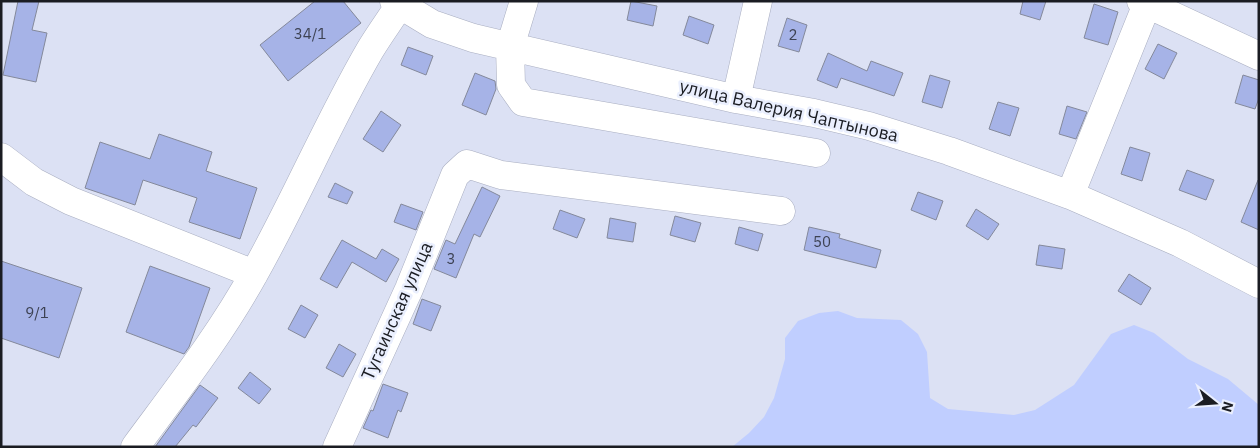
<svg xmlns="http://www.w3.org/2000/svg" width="1260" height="448" viewBox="0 0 1260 448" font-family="'IBM Plex Sans',sans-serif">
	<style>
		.green { fill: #c0ceff }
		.building { fill: #a6b3e7; stroke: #84899b }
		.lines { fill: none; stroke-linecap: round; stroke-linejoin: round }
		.minor-casing { stroke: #a9aec1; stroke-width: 29 }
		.minor { stroke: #fff; stroke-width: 28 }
		.labels { text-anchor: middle; stroke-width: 5; stroke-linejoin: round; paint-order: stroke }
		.number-label { font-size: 15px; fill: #3d4253 }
		.street-label { font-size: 18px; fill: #1a1c22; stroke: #eaeffe }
	</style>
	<rect width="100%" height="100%" fill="#dce1f4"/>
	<path class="green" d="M838,311l19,7 44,2 17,14 9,18 3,46 18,11 66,6 21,-5 39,-25 37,-51 23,-9 20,8 34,26 40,20 31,26v42h-527l17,-14 15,-16 10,-19 11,-39v-21l13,-17 21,-8z"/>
	<path class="building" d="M18,1h21l-7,29 15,3 -11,49 -33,-7z
		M315,1h28l18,22 -73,58 -28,-36z
		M631,1l26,5 -4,20 -26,-6z
		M1023,1h23l-6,19 -20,-6z
		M1094,4l24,8 -10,33 -24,-7z
		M689,16l25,9 -6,19 -25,-9z
		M787,18l20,7 -8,27 -21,-6z
		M1158,44l19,9 -13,26 -19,-10z
		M408,47l25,9 -7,19 -25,-10z
		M828,53l39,18 4,-10 32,12 -9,23 -53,-18 -4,10 -20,-8z
		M475,73l20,8 1,8 -10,26 -24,-10z
		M930,75l20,6 -8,27 -20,-6z
		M1243,75l16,5v18l-4,11 -20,-6z
		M998,102l21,6 -9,28 -21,-7z
		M1067,106l20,6 -11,27 -17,-5z
		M381,111l20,14 -18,27 -20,-13z
		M159,134l53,18 -6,19 51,17 -17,51 -51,-17 8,-24 -54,-18 -8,25 -50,-17 15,-46 50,17z
		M1130,147l20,6 -8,28 -21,-7z
		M1187,170l27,10 -8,20 -27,-10z
		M1258,180h1v50l-18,-8z
		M335,183l18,9 -6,12 -19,-7z
		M482,187l18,9 -20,41 -6,-3 -18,44 -22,-9 12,-29 9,4z
		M918,192l25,9 -7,19 -25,-10z
		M401,204l22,8 -7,18 -22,-8z
		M976,209l23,15 -11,16 -22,-14z
		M560,210l25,9 -8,19 -24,-9z
		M675,216l26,7 -6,19 -25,-7z
		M610,218l26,5 -3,19 -26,-4z
		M739,227l24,7 -5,17 -23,-7z
		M809,227l31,7 -1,4 42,12 -5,18 -72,-18z
		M342,240l34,19 6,-10 17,10 -13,23 -34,-20 -15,26 -17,-9z
		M1039,245l26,4 -3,20 -26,-4z
		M1,261l81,27 -23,70 -58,-20z
		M150,266l60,22 -21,59 -5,7 -58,-22z
		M1129,274l22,14 -10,17 -23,-14z
		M422,299l19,7 -10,25 -18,-7z
		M301,305l17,10 -13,23 -17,-9z
		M339,344l17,10 -13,23 -17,-9z
		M250,372l21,17 -12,15 -21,-16z
		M383,384l25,9 -7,19 -3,-2 -10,28 -25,-10 8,-18 2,1z
		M200,385l18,13 -22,29 -3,-2 -18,22h-20z"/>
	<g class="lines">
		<g class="minor-casing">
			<path id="minor" d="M394,1l38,23 41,14 263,61 78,14 55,13 80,25 121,44 110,48 79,41
				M524,1l-14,46 1,38 12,17 293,51
				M1141,1l118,55
				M736,99l22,-98
				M1,157l33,25 37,19 183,73
				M1070,195l77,-191
				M135,447c42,-57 86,-113 120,-175 41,-73 73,-150 115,-222 9,-15 20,-30 29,-44
				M337,447l72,-158 46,-114 12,-11 34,11 280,36"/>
		</g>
		<use href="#minor" class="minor"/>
	</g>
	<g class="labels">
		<g class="number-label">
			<text x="310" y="39">34/1</text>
			<text x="793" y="40">2</text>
			<text x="822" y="247">50</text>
			<text x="451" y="264">3</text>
			<text x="37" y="318">9/1</text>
		</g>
		<g class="street-label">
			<text transform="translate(789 111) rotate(13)" y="6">улица Валерия Чаптынова</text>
			<text transform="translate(397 311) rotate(-66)" y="6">Тугаинская улица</text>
		</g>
	</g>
	<rect width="1260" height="448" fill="none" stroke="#1a1c22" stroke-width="5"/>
	<g transform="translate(1215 403) rotate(107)" stroke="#eaeffe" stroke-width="4" paint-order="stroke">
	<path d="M0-4L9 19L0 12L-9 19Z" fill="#1a1c22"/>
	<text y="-8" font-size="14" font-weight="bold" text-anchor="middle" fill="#1a1c22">N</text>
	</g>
</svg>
